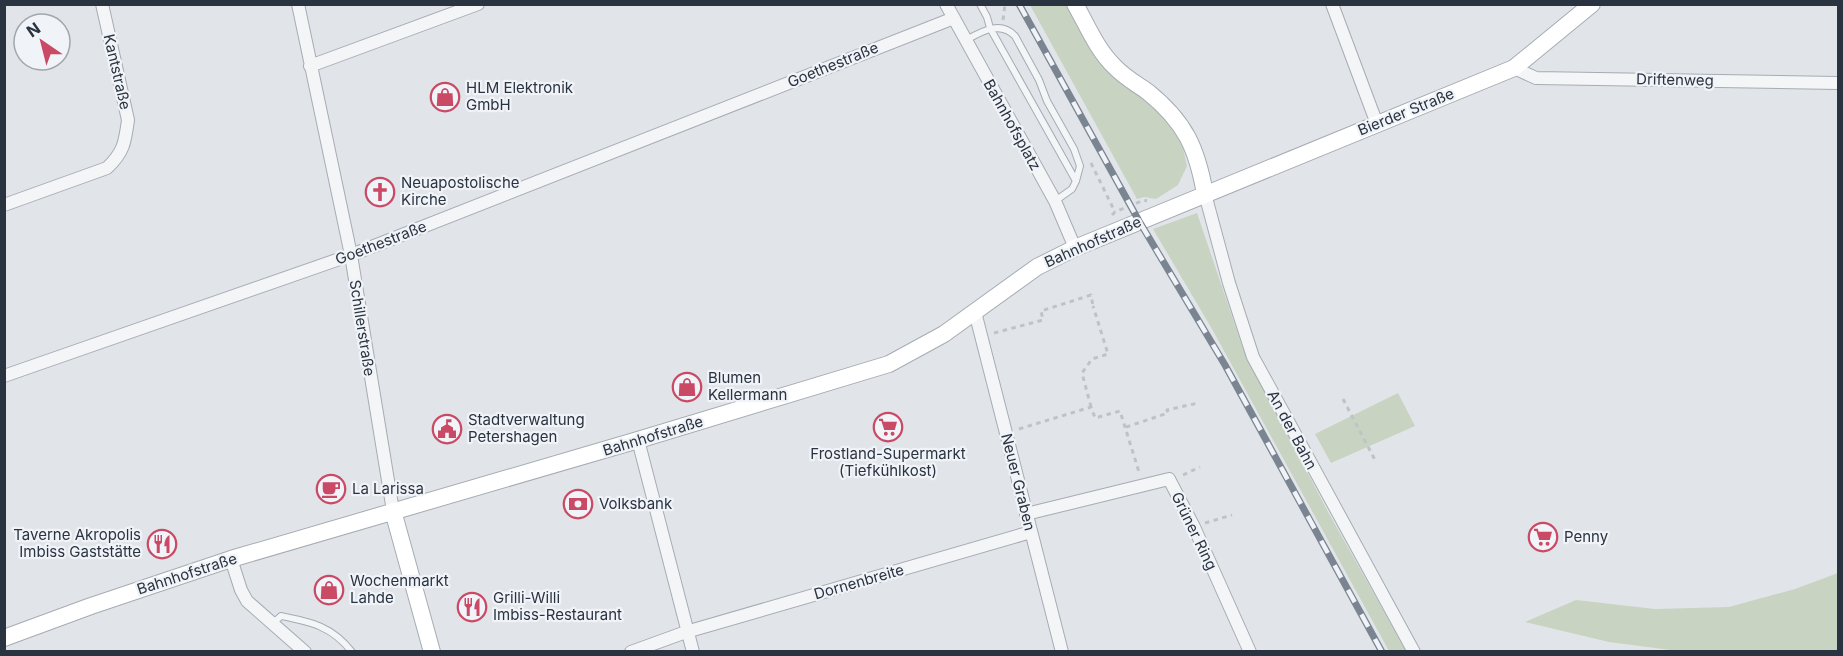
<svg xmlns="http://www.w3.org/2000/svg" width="1843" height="656" viewBox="0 0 1843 656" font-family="Inter,sans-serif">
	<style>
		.green { fill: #c8d3c2 }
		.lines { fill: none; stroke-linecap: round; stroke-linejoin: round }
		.lane-casing { stroke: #a6acb3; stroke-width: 8 }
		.street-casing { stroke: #a6acb3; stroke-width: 14 }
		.secondary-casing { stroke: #a6acb3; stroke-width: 18 }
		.path { stroke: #bfc3c7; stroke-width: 3; stroke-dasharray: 4.5 4.5; stroke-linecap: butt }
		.lane { stroke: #f3f5f7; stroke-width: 6 }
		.street { stroke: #f3f5f7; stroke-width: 12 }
		.secondary { stroke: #fff; stroke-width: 16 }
		.rail-casing { stroke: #7b8592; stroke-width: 7 }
		.rail { stroke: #f0f3f7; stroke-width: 4.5; stroke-dasharray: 14; stroke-linecap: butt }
		.labels { text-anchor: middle; stroke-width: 4.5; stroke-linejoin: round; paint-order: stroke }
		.street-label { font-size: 15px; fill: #2a3340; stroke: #f0f3f7 }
		.poi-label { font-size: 15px; fill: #2a3340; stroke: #f0f3f7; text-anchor: start }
	</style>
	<rect width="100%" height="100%" fill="#e1e5e9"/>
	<path class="green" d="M1030,5h36l32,56 32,26 30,22 15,23 8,16 4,18 -9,19 -22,14 -12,-2 -7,2z
		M1197,213l46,136 84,161 79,141h-17l-177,-322 -59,-100z
		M1398,393l17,33 -84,37 -16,-29z
		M1838,573v78h-160l-69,-9 -84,-20 51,-22 79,9 74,-2 66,-18z"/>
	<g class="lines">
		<g class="lane-casing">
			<path id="lane" d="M980,4l7,13 3,11 86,153
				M966,40c15,-8 34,-20 49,-4l24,44 8,21 27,48 6,17 -4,15 -4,8 -17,12
				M272,624l9,-8c30,6 51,10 71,36"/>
		</g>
		<g class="street-casing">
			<path id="street" d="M298,4l53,251 42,256
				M946,4l109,197 20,47
				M1332,4l45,120
				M310,66l168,-62
				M1514,68l22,10 302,5
				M1205,194l24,89 24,74 161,295
				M4,205l103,-37c17,-16 18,-26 21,-48l-26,-116
				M975,312l87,340
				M4,376l347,-121 603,-237
				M638,440l55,212
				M1026,514l143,-35 25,48 56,125
				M231,559l10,31 6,11 58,51
				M631,652l55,-20 345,-100"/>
		</g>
		<g class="secondary-casing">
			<path id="secondary" d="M1075,4c12,21 22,46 40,63 9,10 22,17 33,25 37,30 49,56 57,102
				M393,511l39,141
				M4,638l87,-32 140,-47 407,-119 251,-76 55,-30 93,-67 38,-19 439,-180 78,-64"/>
		</g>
		<path class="path" d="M1003,20l2,-16
			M1091,163l24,49
			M1112,215l3,-3 29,-12 3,1
			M994,333l49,-13 -2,-9 50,-16 2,11
			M1343,399l32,61
			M1091,407l-9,-34 10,-14 16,-5 -15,-48
			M1126,427l42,-14 -1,-3 31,-7
			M1019,429l72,-22 4,11 25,-7 19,61
			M1183,475l17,-8
			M1205,523l27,-8"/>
		<use href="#lane" class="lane"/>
		<use href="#street" class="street"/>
		<use href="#secondary" class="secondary"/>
		<g class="rail-casing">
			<path id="rail" d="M1019,4l120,217 86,144 157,287"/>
		</g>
		<use href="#rail" class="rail"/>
	</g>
	<defs>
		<g id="shop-ring" transform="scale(1.5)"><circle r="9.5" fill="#f0f3f7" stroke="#ca4a66" stroke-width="1.5"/><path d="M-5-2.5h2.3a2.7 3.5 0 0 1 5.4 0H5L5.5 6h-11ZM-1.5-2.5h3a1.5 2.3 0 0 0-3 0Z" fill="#ca4a66"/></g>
		<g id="church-ring" transform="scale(1.5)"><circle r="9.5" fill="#f0f3f7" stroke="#ca4a66" stroke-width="1.5"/><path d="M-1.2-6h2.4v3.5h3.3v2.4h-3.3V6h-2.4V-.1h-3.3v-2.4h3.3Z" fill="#ca4a66"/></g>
		<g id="supermarket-ring" transform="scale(1.5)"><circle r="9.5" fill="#f0f3f7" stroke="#ca4a66" stroke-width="1.5"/><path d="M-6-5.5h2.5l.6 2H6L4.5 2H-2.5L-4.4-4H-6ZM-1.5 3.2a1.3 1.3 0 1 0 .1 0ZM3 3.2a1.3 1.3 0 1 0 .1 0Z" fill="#ca4a66"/></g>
		<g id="civic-ring" transform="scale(1.5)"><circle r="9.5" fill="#f0f3f7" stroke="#ca4a66" stroke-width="1.5"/><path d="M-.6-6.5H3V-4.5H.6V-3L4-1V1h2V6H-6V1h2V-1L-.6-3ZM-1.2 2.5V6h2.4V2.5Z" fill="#ca4a66"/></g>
		<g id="cafe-ring" transform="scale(1.5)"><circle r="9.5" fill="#f0f3f7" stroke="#ca4a66" stroke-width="1.5"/><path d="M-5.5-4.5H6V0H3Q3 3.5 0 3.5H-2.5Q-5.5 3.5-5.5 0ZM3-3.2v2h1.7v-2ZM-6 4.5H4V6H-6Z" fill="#ca4a66"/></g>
		<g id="bank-ring" transform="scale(1.5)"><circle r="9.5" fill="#f0f3f7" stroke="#ca4a66" stroke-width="1.5"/><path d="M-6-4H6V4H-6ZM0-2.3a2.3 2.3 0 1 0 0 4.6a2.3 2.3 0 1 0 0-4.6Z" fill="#ca4a66"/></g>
		<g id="restaurant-ring" transform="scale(1.5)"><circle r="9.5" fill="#f0f3f7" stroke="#ca4a66" stroke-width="1.5"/><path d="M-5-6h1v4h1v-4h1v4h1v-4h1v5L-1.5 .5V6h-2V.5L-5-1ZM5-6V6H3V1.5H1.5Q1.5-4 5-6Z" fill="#ca4a66"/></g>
	</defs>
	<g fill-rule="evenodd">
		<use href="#shop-ring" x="445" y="97"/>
		<use href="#church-ring" x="380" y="192"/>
		<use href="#shop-ring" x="687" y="387"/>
		<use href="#supermarket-ring" x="888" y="427"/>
		<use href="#civic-ring" x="447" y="429"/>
		<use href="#cafe-ring" x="331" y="489"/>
		<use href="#bank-ring" x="578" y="504"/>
		<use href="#supermarket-ring" x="1543" y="537"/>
		<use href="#restaurant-ring" x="162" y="544"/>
		<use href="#shop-ring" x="329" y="590"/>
		<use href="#restaurant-ring" x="472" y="607"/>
	</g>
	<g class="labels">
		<g class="street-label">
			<text transform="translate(833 65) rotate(-22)" y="5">Goethestraße</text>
			<text transform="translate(117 72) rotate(77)" y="5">Kantstraße</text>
			<text transform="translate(1675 80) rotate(1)" y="5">Driftenweg</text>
			<text transform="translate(1406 112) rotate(-22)" y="5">Bierder Straße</text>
			<text transform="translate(1012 125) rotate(61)" y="5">Bahnhofsplatz</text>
			<text transform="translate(1093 242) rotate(-24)" y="5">Bahnhofstraße</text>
			<text transform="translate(381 243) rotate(-21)" y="5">Goethestraße</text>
			<text transform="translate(362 328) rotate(81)" y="5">Schillerstraße</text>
			<text transform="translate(1292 430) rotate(62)" y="5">An der Bahn</text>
			<text transform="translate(653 436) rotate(-17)" y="5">Bahnhofstraße</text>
			<text transform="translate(1018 482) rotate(76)" y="5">Neuer Graben</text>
			<text transform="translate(1194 531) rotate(64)" y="5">Grüner Ring</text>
			<text transform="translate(187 574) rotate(-18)" y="5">Bahnhofstraße</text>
			<text transform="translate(859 582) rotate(-16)" y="5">Dornenbreite</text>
		</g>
		<g class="poi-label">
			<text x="466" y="93">HLM Elektronik<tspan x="466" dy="17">GmbH</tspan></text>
			<text x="401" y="188">Neuapostolische<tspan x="401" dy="17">Kirche</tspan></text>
			<text x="708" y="383">Blumen<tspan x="708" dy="17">Kellermann</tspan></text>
			<text x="468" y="425">Stadtverwaltung<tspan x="468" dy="17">Petershagen</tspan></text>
			<text x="888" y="459" text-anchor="middle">Frostland-Supermarkt<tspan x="888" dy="17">(Tiefkühlkost)</tspan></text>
			<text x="352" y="494">La Larissa</text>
			<text x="599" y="509">Volksbank</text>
			<text x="141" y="540" text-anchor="end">Taverne Akropolis<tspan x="141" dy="17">Imbiss Gaststätte</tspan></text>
			<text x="1564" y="542">Penny</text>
			<text x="350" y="586">Wochenmarkt<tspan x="350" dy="17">Lahde</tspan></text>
			<text x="493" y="603">Grilli-Willi<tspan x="493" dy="17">Imbiss-Restaurant</tspan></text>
		</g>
	</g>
	<rect width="1843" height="656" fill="none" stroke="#2a3340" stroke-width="12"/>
	<g transform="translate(42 42) rotate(325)"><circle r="28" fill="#f0f3f7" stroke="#a1a6ae" stroke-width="1.5"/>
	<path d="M0-4.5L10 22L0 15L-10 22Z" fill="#ca4a66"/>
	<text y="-9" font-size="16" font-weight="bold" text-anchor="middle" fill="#2a3340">N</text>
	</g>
</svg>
